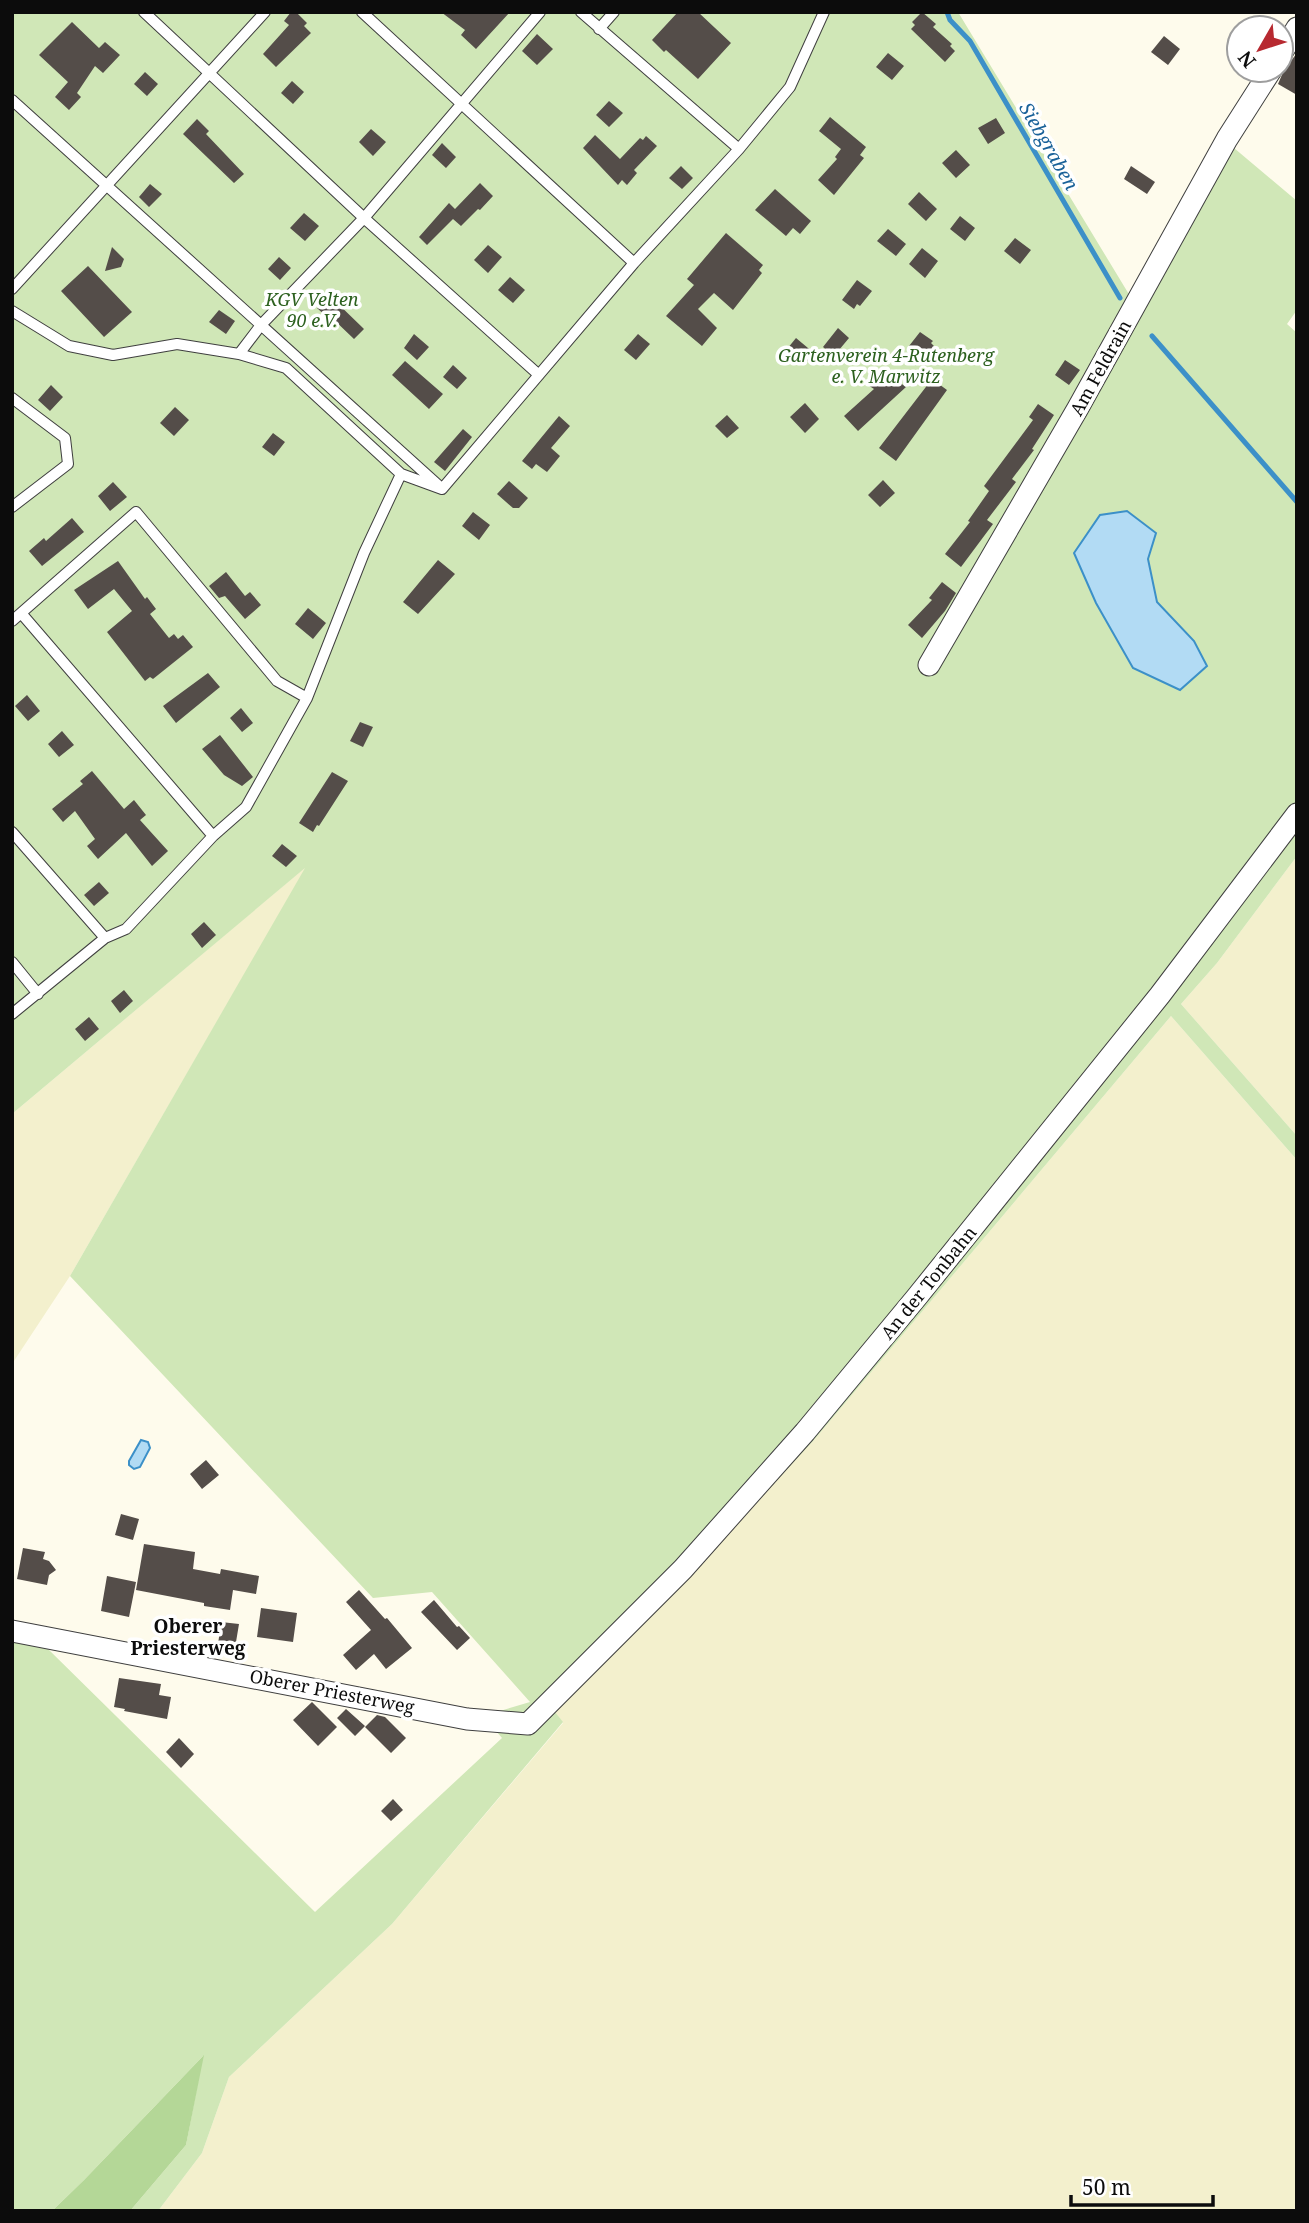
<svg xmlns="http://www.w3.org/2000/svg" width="1309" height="2223" viewBox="0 0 1309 2223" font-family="'Noto Serif',serif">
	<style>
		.farmland { fill: #f3f0cd }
		.green { fill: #d0e7b7; fill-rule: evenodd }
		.forest { fill: #b4d797 }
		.water { fill: #b2dbf4; stroke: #3c90c8; stroke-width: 2 }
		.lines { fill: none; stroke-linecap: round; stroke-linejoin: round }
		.stream { stroke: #3c90c8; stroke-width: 5 }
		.building { fill: #544d49 }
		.lane-casing { stroke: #3f3f3f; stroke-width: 12 }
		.street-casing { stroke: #3f3f3f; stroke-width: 23 }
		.lane { stroke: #fff; stroke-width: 10 }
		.street { stroke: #fff; stroke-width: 21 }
		.labels { text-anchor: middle; stroke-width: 7; stroke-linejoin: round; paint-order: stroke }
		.park-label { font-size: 18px; font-style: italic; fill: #2d611f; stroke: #fff }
		.street-label { font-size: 18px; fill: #0c0c0c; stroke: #fff }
		.water-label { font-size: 19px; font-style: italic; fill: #1a6299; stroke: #fff }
		.neighbourhood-label { font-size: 19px; font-weight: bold; fill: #0c0c0c; stroke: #fff }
	</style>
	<rect width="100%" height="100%" fill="#fefbec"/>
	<path class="farmland" d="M1297,856v280l-116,-132 36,-41z
		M307,866l-237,410 -58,88v-250z
		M1171,1016l126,144v1051h-1139l44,-58 27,-76 163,-153 171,-201 -8,-11 259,-272z"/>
	<path class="green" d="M12,12h946l172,284 151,-226v-31l16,-25v36l-63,98 63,53v109l-10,14 10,9v523l-80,107 -36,41 116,132v24l-126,-144 -357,424 -125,136 -134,136 8,10 -171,202 -163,153 -27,76 -44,58h-28l56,-66 17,-89 -119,124 -32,31h-40v-590l457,88 31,2 30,-9 -98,-110 -59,6 -303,-322 235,-408 -293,246zM1156,533l-8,26 9,43 37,39 -120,-88zM48,1649l448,82 6,7 -187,174z"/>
	<path class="forest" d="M204,2055l-18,90 -56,66h-78l32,-31z"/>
	<path class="water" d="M1127,511l29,22 -8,26 9,43 37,39 13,25 -27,24 -47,-22 -37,-65 -22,-50 26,-38z
		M141,1440l7,2 2,6 -10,19 -6,2 -5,-4v-4z"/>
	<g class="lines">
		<path class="stream" d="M947,12l3,8 20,21 150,257
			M1152,336l145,166"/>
	</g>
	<path class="building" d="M291,12h5l11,11 -3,3 7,7 -35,34 -13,-13 26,-29 -5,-4z
		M441,12h69l-34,37 -15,-14 4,-5z
		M678,12h20l33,31 -33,36 -32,-29 -2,2 -12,-12z
		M922,12l14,12 -3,3 19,17 -2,2 5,5 -10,11 -34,-33 4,-4 -3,-3z
		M72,22l27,26 6,-6 15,13 -17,18 -8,-7 -18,27 4,4 -12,13 -14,-13 13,-15 -29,-27z
		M537,34l16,15 -16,16 -15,-14z
		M1164,36l16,13 -12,16 -17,-13z
		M888,53l16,13 -12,14 -16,-13z
		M1297,53v42l-19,-11 6,-14z
		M145,72l13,12 -11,12 -13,-12z
		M292,81l12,11 -11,12 -12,-11z
		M609,101l14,12 -14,14 -13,-12z
		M830,117l36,30 -6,8 4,3 -30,37 -16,-15 19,-21 -2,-2 6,-8 -22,-18z
		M996,118l9,15 -17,11 -10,-16z
		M197,119l12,12 -3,3 38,40 -10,9 -51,-49z
		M371,129l15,13 -13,14 -14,-14z
		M595,135l25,24 20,-21 3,2 3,-4 11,10 -23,24 3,3 -10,12 -5,-5 -4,5 -35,-37z
		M442,143l14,14 -10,11 -14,-13z
		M956,150l14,15 -14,13 -14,-15z
		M681,166l12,12 -11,11 -13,-11z
		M1131,166l24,16 -8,12 -23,-15z
		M480,183l13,13 -13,14 -2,-1 -17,17 -8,-7 -26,26 -8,-8 30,-34 6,6z
		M150,184l12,10 -13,13 -10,-10z
		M775,189l36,32 -11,13 -7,-6 -7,8 -31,-26z
		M919,192l18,17 -11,12 -18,-17z
		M304,213l15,13 -14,15 -15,-13z
		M960,216l15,12 -10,13 -15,-12z
		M888,229l18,15 -10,12 -19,-15z
		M726,233l37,32 -4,5 3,3 -29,37 -19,-17 -16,16 19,19 -15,18 -36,-30 28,-31 -7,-6z
		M1015,238l16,12 -11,14 -16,-13z
		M488,245l14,12 -14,16 -14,-13z
		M112,247l12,12 -3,8 -16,4z
		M922,248l16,13 -13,17 -16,-14z
		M279,257l12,11 -11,12 -12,-11z
		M88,266l44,46 -28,25 -43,-46z
		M510,277l15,13 -12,13 -15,-13z
		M857,280l15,11 -12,15 -3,-2 -3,5 -12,-9z
		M329,295l35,34 -10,10 -23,-22 -2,2 -12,-11z
		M219,310l16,11 -9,13 -17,-12z
		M838,328l11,10 -15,18 -11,-9z
		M920,332l13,9 -2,2 3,3 -9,12 -16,-12z
		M414,334l15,13 -12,13 -13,-12z
		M638,334l12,10 -14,16 -12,-10z
		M796,338l18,15 -9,11 -7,-5 -3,5 -12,-10z
		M1065,360l15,10 -11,15 -14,-10z
		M405,361l38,33 -14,15 -37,-34z
		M453,365l14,13 -10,11 -14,-12z
		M881,369l25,18 -48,44 -14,-15 30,-27 -6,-4z
		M932,379l15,11 -51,71 -17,-13z
		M51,385l12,12 -13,14 -12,-11z
		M805,403l14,16 -14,14 -15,-16z
		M1038,404l16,11 -22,34 2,1 -22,29 4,3 -29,38 6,4 -32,43 -16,-13 25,-32 -2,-1 21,-30 -5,-5 49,-66 -4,-3z
		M175,407l14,13 -15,16 -14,-13z
		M727,415l12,13 -12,10 -12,-12z
		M559,416l11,10 -19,22 9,8 -13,16 -11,-8 -4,5 -10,-8z
		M463,429l9,8 -27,34 -11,-9z
		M273,433l12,9 -11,14 -12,-9z
		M883,480l12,13 -15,14 -12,-12z
		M509,481l19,17 -9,10h-6l-16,-14z
		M113,482l14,15 -17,14 -12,-15z
		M473,512l17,13 -11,15 -17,-14z
		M72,518l12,14 -42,34 -13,-15 15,-13 2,3z
		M438,560l17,14 -37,40 -15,-12z
		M118,561l27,38 2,-2 9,12 -6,5 19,24 5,-4 4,5 5,-4 10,12 -40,32 -3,-2 -5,4 -38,-49 25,-21 -18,-22 -26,20 -14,-19z
		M226,572l19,24 5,-4 11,13 -16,14 -20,-23 -6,2 -10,-12z
		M942,582l14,11 -11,18 -23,27 -14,-13 24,-25 -3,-2z
		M308,608l18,15 -13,16 -18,-15z
		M208,673l12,14 -44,36 -13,-17z
		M27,695l13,16 -12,10 -13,-15z
		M241,708l12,15 -11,9 -12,-14z
		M360,722l13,5 -10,20 -13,-6z
		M62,731l12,14 -15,12 -11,-13z
		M220,735l33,42 -11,9 -18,-11 -22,-26z
		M92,771l32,38 10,-9 12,15 -6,5 28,31 -16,15 -26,-33 -28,26 -11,-13 8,-7 -20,-28 -12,11 -11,-13 31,-25 -3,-3z
		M332,772l16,9 -29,45 -2,-1 -4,7 -14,-9z
		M282,844l15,12 -11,11 -14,-11z
		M99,882l10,11 -15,13 -10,-11z
		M204,922l12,13 -14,13 -11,-14z
		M124,990l9,11 -13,12 -9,-12z
		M89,1017l10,12 -14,12 -10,-12z
		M206,1460l13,15 -17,14 -12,-15z
		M121,1514l18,5 -6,21 -18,-5z
		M144,1544l51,8 -2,17 27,5 1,-5 38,7 -3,18 -23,-4 -3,20 -26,-4v-3l-68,-13z
		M23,1548l22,4 -2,7 6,2 7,9 -7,5 -2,10 -30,-6z
		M107,1576l29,6 -7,35 -28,-6z
		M359,1590l26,29 2,-1 25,30 -26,21 -12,-15 -18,16 -13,-15 28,-25 -25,-28z
		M434,1600l23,27 2,-1 11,12 -13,12 -36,-38z
		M261,1608l36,5 -4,29 -36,-5z
		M221,1622l18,2 -5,30 -17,-2z
		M119,1678l42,6 -2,11 12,2 -4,22 -43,-8 1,-2 -11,-2z
		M312,1702l25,25 -19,19 -25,-26z
		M346,1709l19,17 -10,10 -18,-18z
		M377,1715l8,2 21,21 -15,15 -26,-26z
		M179,1738l15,16 -13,14 -15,-16z
		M393,1799l10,11 -12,11 -10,-10z"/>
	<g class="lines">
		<g class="lane-casing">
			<path id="lane" d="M144,12l220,206 175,157
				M362,12l272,251
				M581,12l158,137
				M599,29l15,-17
				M12,100l426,385
				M12,289l253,-277
				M12,311l57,35 44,9 64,-11 62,10 47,14 115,106 -37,79 -57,145 -61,109 -33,29 -87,93 -21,9 -93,76
				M239,354l22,-29 103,-107 176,-206
				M12,398l53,40 3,26 -56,43
				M401,474l41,15 192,-226 105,-114 51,-62 34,-75
				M21,613l192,223
				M12,621l124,-109 141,169 30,17
				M12,832l93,106
				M12,962l26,32"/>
		</g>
		<g class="street-casing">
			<path id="street" d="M1281,54l16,-26
				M929,665l149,-257 149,-269 44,-69
				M12,1631l455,88 61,5 155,-155 122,-137 111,-134 244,-303 137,-181"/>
		</g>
		<use href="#lane" class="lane"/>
		<use href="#street" class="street"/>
	</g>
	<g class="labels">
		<g class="park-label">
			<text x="312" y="306">KGV Velten<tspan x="312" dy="21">90 e.V.</tspan></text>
			<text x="886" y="362">Gartenverein 4-Rutenberg<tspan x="886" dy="21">e. V. Marwitz</tspan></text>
		</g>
		<g class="street-label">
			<text transform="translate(1101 368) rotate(-61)" y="6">Am Feldrain</text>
			<text transform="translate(929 1283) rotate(-51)" y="6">An der Tonbahn</text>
			<text transform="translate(332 1692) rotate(11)" y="6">Oberer Priesterweg</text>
		</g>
		<g class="water-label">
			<text transform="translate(1049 146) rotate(60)" y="7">Siebgraben</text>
		</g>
		<g class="neighbourhood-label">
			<text x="188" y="1633">Oberer<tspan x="188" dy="22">Priesterweg</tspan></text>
		</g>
	</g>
	<rect width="1309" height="2223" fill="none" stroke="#0c0c0c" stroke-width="28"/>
	<g transform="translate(1260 49) rotate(231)"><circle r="33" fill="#ffffff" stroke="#9e9e9e" stroke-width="2"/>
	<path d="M0-5L12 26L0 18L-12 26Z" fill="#b72930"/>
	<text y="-10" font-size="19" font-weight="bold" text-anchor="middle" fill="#0c0c0c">N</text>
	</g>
	<path d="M1071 2195v10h142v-10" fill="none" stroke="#0c0c0c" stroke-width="3.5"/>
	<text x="1082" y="2195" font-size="21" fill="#0c0c0c" stroke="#ffffff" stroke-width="5" paint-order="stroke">50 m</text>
</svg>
